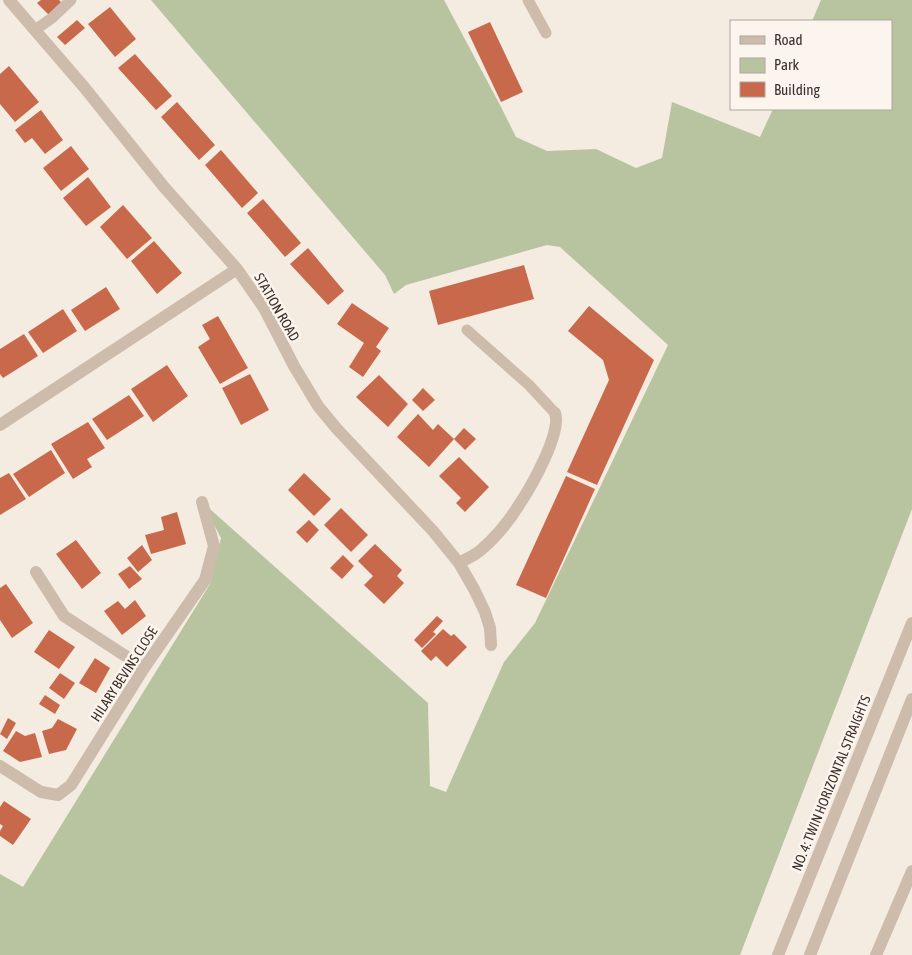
<svg xmlns="http://www.w3.org/2000/svg" width="912" height="955" viewBox="0 0 912 955" font-family="'Asap Condensed',sans-serif">
	<style>
		.green { fill: #b8c4a0 }
		.building { fill: #c8694b }
		.lines { fill: none; stroke-linecap: round; stroke-linejoin: round }
		.service { stroke: #cdbbac; stroke-width: 11 }
		.minor { stroke: #cdbbac; stroke-width: 12 }
		.labels { text-anchor: middle; stroke-width: 5; stroke-linejoin: round; paint-order: stroke }
		.street-label { font-size: 14px; fill: #3b302b; stroke: #fbf5ee }
	</style>
	<rect width="100%" height="100%" fill="#f4ebe1"/>
	<path class="green" d="M151,0h293l56,105 16,32 31,14 49,-2 40,19 26,-10 10,-56 88,35 13,-28h118v-88h-79l9,-21h91v509l-172,446h-740v-81l23,13 187,-303 11,-46 -19,-36 226,201 2,83 16,6 58,-130 31,-39 133,-278 -108,-98 -13,-2 -141,40 -12,9 -9,-19z"/>
	<path class="building" d="M41,0h18l4,4 -13,12 -13,-13z
		M110,7l26,32 -21,18 -27,-33z
		M77,20l8,8 -20,17 -8,-8z
		M490,22l33,70 -22,10 -33,-70z
		M135,54l37,42 -16,14 -38,-42z
		M9,66l30,36 -24,20 -15,-18v-30z
		M177,102l38,43 -16,15 -38,-43z
		M41,110l22,30 -18,14 -13,-16 -7,5 -10,-13z
		M71,146l18,23 -28,22 -18,-23z
		M221,150l37,43 -16,15 -37,-43z
		M88,177l23,30 -25,19 -23,-28z
		M263,199l38,44 -16,14 -38,-44z
		M123,205l29,33 -25,21 -27,-32z
		M154,241l28,32 -25,21 -26,-33z
		M308,248l36,43 -16,14 -38,-41z
		M524,265l10,34 -96,26 -9,-34z
		M106,287l14,22 -35,22 -14,-21z
		M352,303l37,25 -13,19 5,4 -18,26 -14,-10 15,-24 -27,-19z
		M589,306l65,54 -57,125 -30,-13 42,-92 -6,-20 -35,-29z
		M63,309l14,22 -34,22 -15,-21z
		M218,316l30,52 -28,16 -22,-37 12,-8 -8,-14z
		M24,334l14,22 -35,22 -3,-4v-25z
		M167,365l21,31 -35,26 -22,-33z
		M250,374l19,36 -28,15 -19,-37z
		M379,375l29,29 -20,23 -32,-30z
		M423,388l12,12 -12,11 -11,-11z
		M129,395l15,21 -37,24 -15,-21z
		M418,414l15,16 5,-6 16,15 -25,28 -32,-30z
		M88,422l17,26 -18,11 5,8 -19,12 -22,-35z
		M464,428l12,11 -11,11 -11,-11z
		M51,450l14,23 -36,24 -16,-23z
		M459,457l30,30 -24,25 -9,-9 5,-5 -22,-22z
		M9,473l17,26 -26,16v-37z
		M304,473l27,26 -17,17 -26,-26z
		M566,476l29,13 -49,109 -30,-13z
		M341,508l27,27 -17,17 -27,-27z
		M177,512l9,32 -35,10 -6,-19 19,-5 -3,-13z
		M309,520l10,10 -12,13 -11,-11z
		M76,540l25,33 -19,16 -26,-35z
		M375,544l27,26 -5,6 7,7 -20,21 -20,-19 9,-9 -15,-15z
		M142,545l10,15 -14,12 -11,-14z
		M343,555l11,11 -12,13 -12,-11z
		M130,566l12,13 -13,10 -11,-15z
		M6,584l27,39 -21,15 -12,-18v-32z
		M135,600l11,16 -24,19 -18,-24 14,-10 7,8z
		M437,616l6,5 -10,11 3,2 -14,14 -8,-8z
		M443,629l8,7 3,-2 13,13 -20,20 -11,-11 -5,5 -10,-10z
		M49,630l26,17 -16,22 -25,-17z
		M95,658l15,10 -14,25 -17,-10z
		M60,673l15,10 -11,16 -15,-11z
		M45,695l15,10 -5,9 -16,-10z
		M8,718l8,5 -9,16 -7,-5z
		M58,719l19,10 -11,21 -17,4 -7,-23 10,-3z
		M16,731l9,5 10,-3 7,24 -22,5 -17,-11z
		M4,801l27,18 -18,26 -13,-9v-5l3,-5 -3,-2v-17z"/>
	<g class="lines">
		<path class="service" d="M528,0l18,33
			M35,30l17,-12 19,-18
			M467,330l62,55 26,28"/>
		<path class="minor" d="M9,0l75,87 80,100 73,82 27,39 30,58 24,40 19,23 96,102 26,32 15,26 11,23 5,16 1,17
			M0,425l237,-156
			M459,563c7,-4 17,-8 23,-14 14,-12 27,-28 37,-44 12,-18 43,-72 36,-92
			M36,572l28,44 80,52
			M0,766l41,26 17,3 13,-10 73,-117 61,-88 9,-34 -12,-44
			M778,955l134,-332
			M810,955l102,-256
			M876,955l36,-84"/>
	</g>
	<g class="labels">
		<g class="street-label">
			<text transform="translate(277 307) rotate(60)" y="5">STATION ROAD</text>
			<text transform="translate(124 674) rotate(-57)" y="5">HILARY BEVINS CLOSE</text>
			<text transform="translate(831 783) rotate(-68)" y="5">NO. 4: TWIN HORIZONTAL STRAIGHTS</text>
		</g>
	</g>
	<rect x="730" y="20" width="162" height="90" fill="#fbf5ee" stroke="#aea6a0"/>
	<rect x="740" y="36" width="25" height="8" fill="#cdbbac" stroke="#aea6a0"/>
	<text x="774" y="45" font-size="15" fill="#3b302b">Road</text>
	<rect x="740" y="58" width="25" height="15" fill="#b8c4a0" stroke="#aea6a0"/>
	<text x="774" y="70" font-size="15" fill="#3b302b">Park</text>
	<rect x="740" y="82" width="25" height="15" fill="#c8694b" stroke="#aea6a0"/>
	<text x="774" y="95" font-size="15" fill="#3b302b">Building</text>
</svg>
